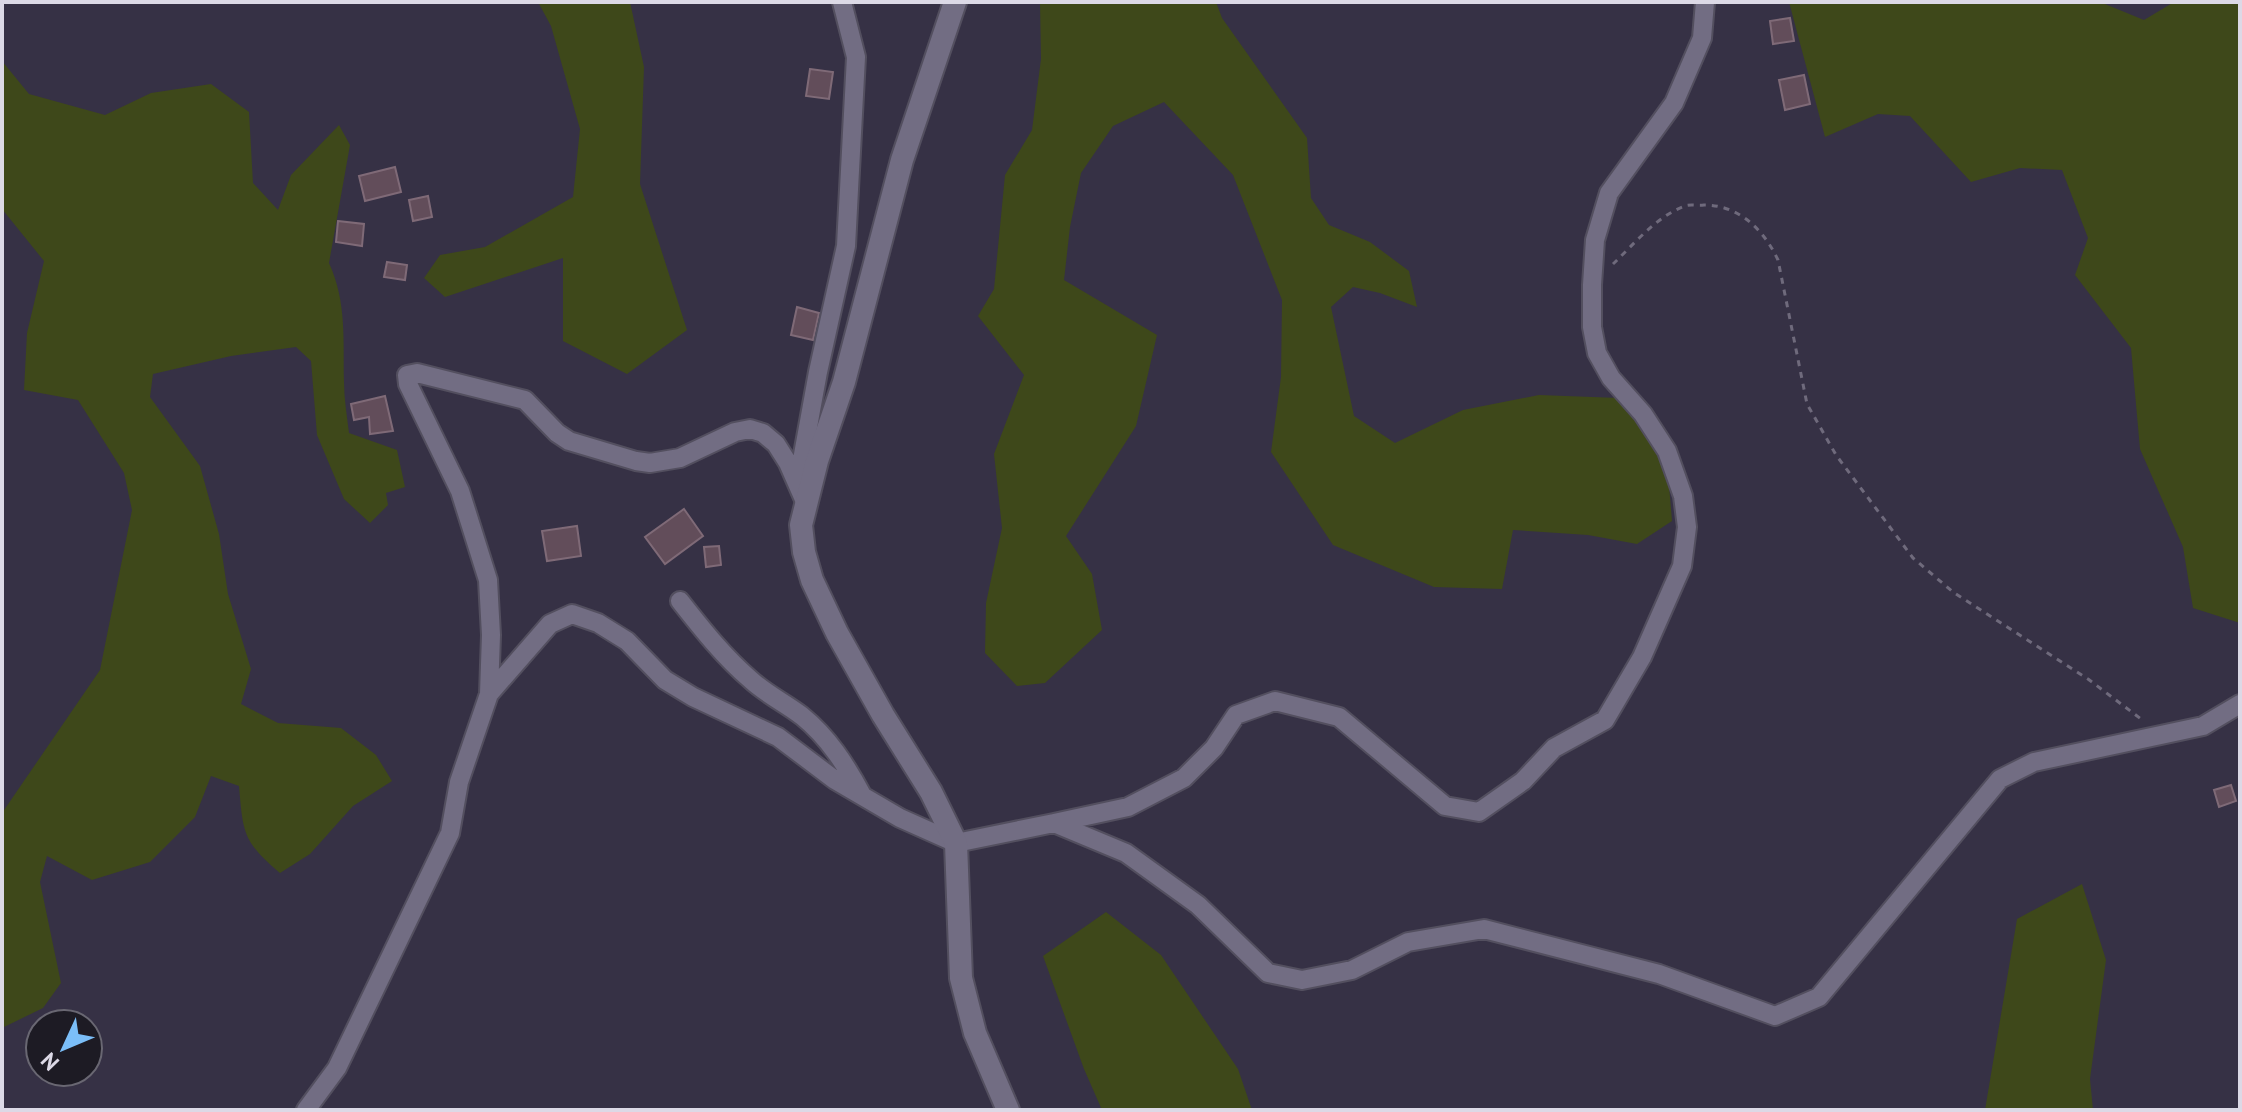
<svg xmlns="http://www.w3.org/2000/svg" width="2242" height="1112" viewBox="0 0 2242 1112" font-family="'PT Sans',sans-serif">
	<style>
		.green { fill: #3e481a }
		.building { fill: #624d5a; stroke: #7f6a77; stroke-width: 2 }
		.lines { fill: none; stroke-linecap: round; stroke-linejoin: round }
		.minor-casing { stroke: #534f5f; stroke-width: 22 }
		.tertiary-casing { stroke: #534f5f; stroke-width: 26 }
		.path { stroke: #6f6a7c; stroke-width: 3; stroke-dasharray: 6 6; stroke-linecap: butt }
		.minor { stroke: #726d83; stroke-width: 18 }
		.tertiary { stroke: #726d83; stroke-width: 22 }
	</style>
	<rect width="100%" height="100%" fill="#363145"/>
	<path class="green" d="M538,2h92l14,65 -4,117 47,146 -60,44 -64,-33v-83l-118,39 -21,-19 16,-23 45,-8 88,-50 7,-68 -29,-103z
		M1040,2h176l6,16 85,120 4,60 18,27 41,17 39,29 8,36 -37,-14 -27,-6 -22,20 23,109 41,27 68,-33 76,-15 80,3 48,63 5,60 -35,23 -49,-9 -75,-5 -11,59 -68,-2 -101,-42 -62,-93 10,-75 1,-77 -49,-125 -69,-73 -51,24 -32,47 -11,54 -6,53 93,55 -21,91 -70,110 26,38 10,56 -57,53 -28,3 -32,-33 1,-50 16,-75 -8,-74 30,-79 -46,-59 16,-27 11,-114 27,-45 9,-71z
		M1789,2h311l44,18 30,-18h66v621l-47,-15 -10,-61 -43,-98 -9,-101 -56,-73 13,-37 -26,-68 -42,-2 -49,14 -61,-66 -32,-2 -53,23z
		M2,61l27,33 76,21 46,-22 60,-9 38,28 4,71 25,27 13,-35 48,-50 11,20 -21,118c18,39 14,78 15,119 0,17 3,34 5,51l48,17 8,37 -19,6 2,12 -18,18 -26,-24 -27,-64 -6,-74 -15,-14 -65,9 -78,18 -3,23 50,69 19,68 9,60 23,75 -10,35 37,19 63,5 35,27 16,26 -39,25 -43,48 -30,19c-37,-31 -37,-40 -41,-87l-28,-10 -16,41 -45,45 -58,18 -45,-24 -7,26 21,101 -18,25 -41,20v-215l98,-143 32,-160 -8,-37 -46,-73 -54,-10 3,-57 17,-72 -42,-52z
		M2082,884l24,76 -16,119 3,31h-108l32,-191z
		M1106,912l55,43 77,114 14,41h-150l-18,-41 -41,-113z"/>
	<path class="building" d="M1790,18l4,23 -21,3 -3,-23z
		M810,69l23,3 -4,27 -23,-3z
		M1804,75l6,29 -25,6 -6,-30z
		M395,167l6,25 -36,9 -6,-25z
		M428,196l4,21 -19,4 -4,-21z
		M338,221l26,3 -2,22 -26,-4z
		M387,262l20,3 -2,15 -21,-3z
		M797,307l22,6 -6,27 -22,-5z
		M385,396l8,35 -23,3 -1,-17 -15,3 -3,-16z
		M684,509l19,27 -38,28 -20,-27z
		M577,526l4,30 -34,5 -5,-30z
		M719,546l2,19 -15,2 -2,-20z
		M2231,785l5,16 -17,6 -5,-17z"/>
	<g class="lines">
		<g class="minor-casing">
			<path id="minor" d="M798,482l20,-110 28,-126 10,-189 -14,-55
				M680,601c22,28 44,56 71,79 15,14 34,23 51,36 26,21 44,49 60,79
				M489,694l61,-70 22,-10 26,9 29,18 38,39 28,17 85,40 57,43 65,38 56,25 98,-20 72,30 72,52 70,68 34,7 50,-10 56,-28 76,-13 175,45 116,42 44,-19 181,-218 34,-17 169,-36 37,-22
				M1054,823l74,-16 56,-29 30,-30 22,-33 39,-14 64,16 106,89 34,6 44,-31 31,-33 51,-28 37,-63 40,-91 5,-39 -4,-31 -16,-45 -24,-37 -32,-36 -14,-25 -5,-26v-42l3,-45 14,-47 65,-90 28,-65 3,-36
				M306,1110l31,-42 113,-235 9,-51 30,-88 2,-59 -3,-55 -28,-89 -52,-107 -1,-9 10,-2 108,27 32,33 12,8 67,20 14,2 30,-5 55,-26 15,-3 13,4 13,11 12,19 18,41"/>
		</g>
		<g class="tertiary-casing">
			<path id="tertiary" d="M955,2l-53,158 -58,222 -27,79 -16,64 3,27 8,28 25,53 46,82 48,77 25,51 5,135 14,55 33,77"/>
		</g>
		<path class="path" d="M1613,264c21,-20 44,-48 72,-58 5,-2 13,0 19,-1 35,0 60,25 74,55l29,144 29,51 77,103 40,34 135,87 53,40"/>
		<use href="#minor" class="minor"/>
		<use href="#tertiary" class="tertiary"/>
	</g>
	<rect width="2242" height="1112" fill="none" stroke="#dcd9e6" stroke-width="8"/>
	<g transform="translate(64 1048) rotate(226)"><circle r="38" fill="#1d1b24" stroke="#696772" stroke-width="2"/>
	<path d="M0-6L14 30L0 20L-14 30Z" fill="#7bbef8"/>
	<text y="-12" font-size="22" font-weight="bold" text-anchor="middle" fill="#dcd9e6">N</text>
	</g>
</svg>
